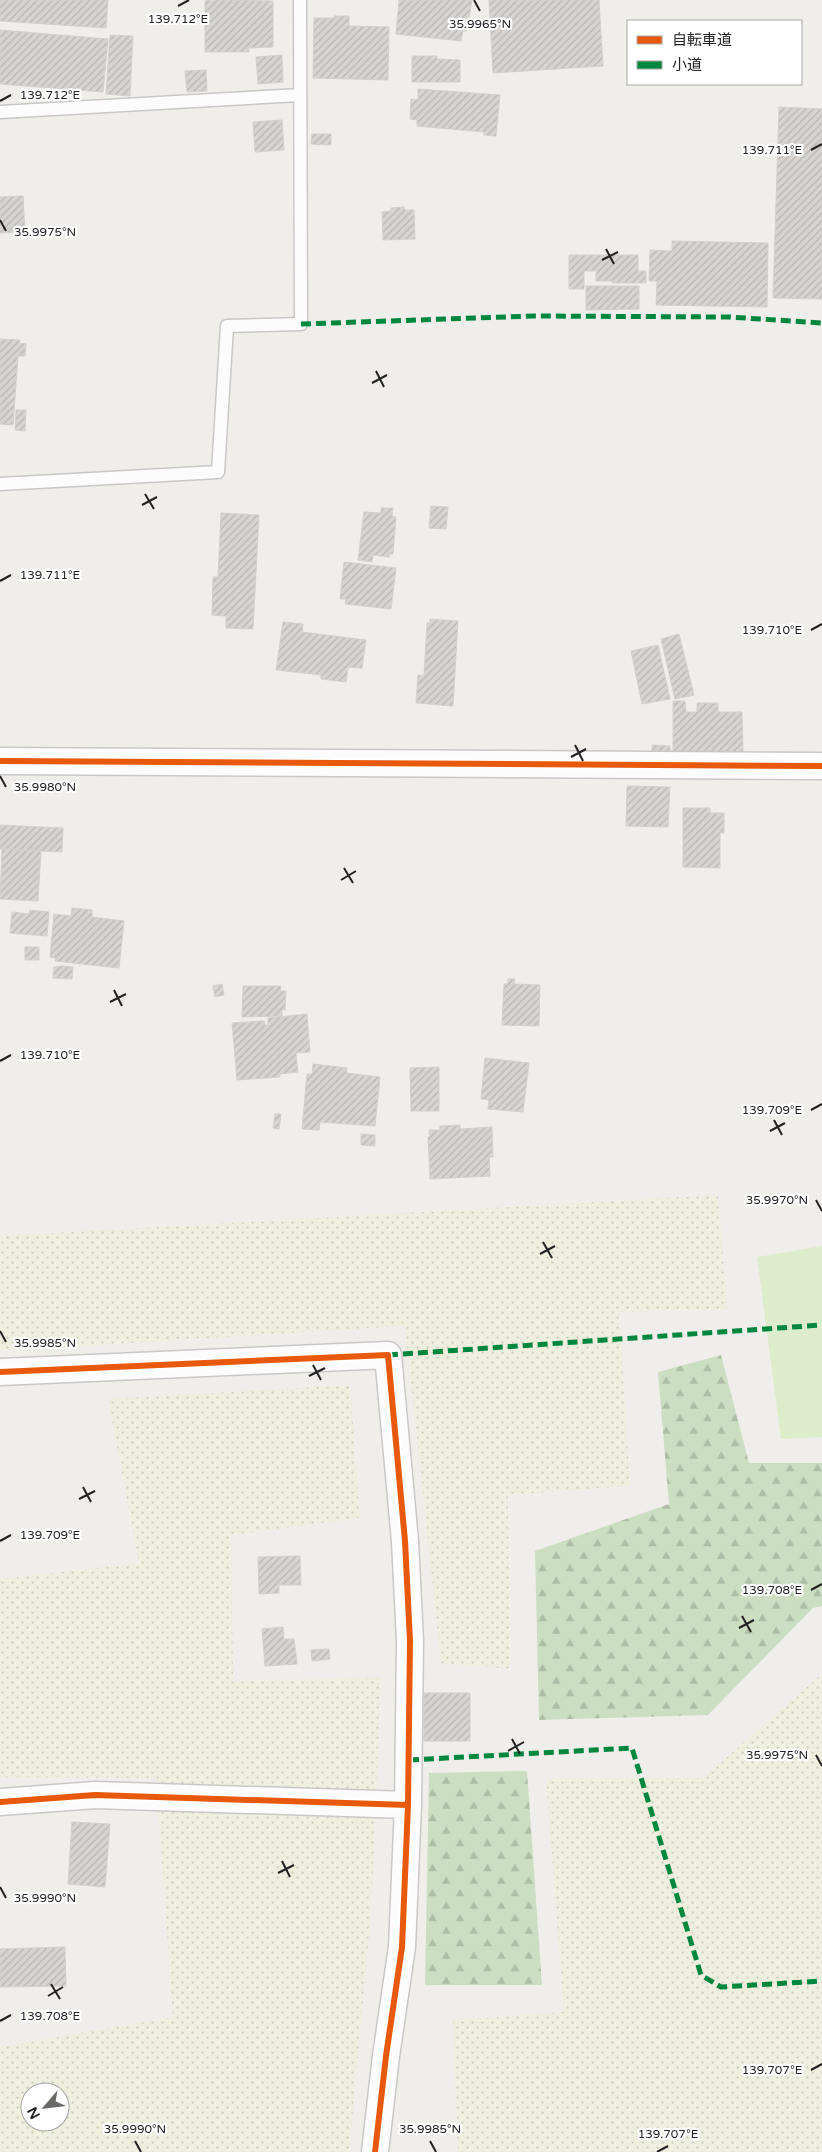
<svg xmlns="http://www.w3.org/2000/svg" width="822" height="2152" viewBox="0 0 822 2152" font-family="'Varela Round','Noto Sans JP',sans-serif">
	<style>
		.farmland { fill: url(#farmland-dots); fill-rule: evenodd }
		.grass { fill: #ddeccb }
		.forest { fill: url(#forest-firs) }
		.building { fill: url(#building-hatch); stroke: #d3d0cc }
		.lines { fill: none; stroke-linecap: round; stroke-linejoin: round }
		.lane-casing { stroke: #c9c8c7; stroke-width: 15 }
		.street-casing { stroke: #c9c8c7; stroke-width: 29 }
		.lane { stroke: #fdfcfc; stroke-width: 12 }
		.street { stroke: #fdfcfc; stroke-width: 26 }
		.quiet { stroke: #00873e; stroke-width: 5; stroke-dasharray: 10 5; stroke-linecap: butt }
		.cycleway-casing { stroke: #fff; stroke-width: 9 }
		.cycleway { stroke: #e8590c; stroke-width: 6 }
		.ticks { fill: none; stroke: #222; stroke-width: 2 }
		.ticks-label { font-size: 12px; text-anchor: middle; fill: #222; stroke: #fff; stroke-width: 4.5; stroke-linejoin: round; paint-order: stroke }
	</style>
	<defs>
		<pattern id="farmland-dots" width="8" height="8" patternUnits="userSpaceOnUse" patternTransform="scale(1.25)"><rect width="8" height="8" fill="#efefdf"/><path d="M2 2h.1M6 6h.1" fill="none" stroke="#cdcdbf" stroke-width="1.8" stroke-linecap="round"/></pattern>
		<pattern id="forest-firs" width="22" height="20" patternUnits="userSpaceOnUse" patternTransform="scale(1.25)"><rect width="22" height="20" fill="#cbdec1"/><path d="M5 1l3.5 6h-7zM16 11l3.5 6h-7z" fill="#aebea6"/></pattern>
		<pattern id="building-hatch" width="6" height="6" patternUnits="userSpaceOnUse" patternTransform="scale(1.25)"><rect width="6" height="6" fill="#d7d4d2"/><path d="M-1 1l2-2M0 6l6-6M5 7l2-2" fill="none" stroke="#b8b6b4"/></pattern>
	</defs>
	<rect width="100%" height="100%" fill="#f0eeeb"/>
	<path class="farmland" d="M718,1195l9,114 -108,3 11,174 -122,9 2,174 -69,-6 -36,-337 -405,25v-115z
		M350,1385l10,133 -129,17 2,146 148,-3 -10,235 -22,239h-349v-105l173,-30 -17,-239 -156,-1v-198l139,-16 -31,-164zM30,2092h30v30h-30z
		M822,1674v478h-364l-5,-132 111,-8 -18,-233 157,-1z"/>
	<path class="grass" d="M822,1246v191l-41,2 -24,-182z"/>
	<path class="forest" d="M721,1355l28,108h73v143l-9,2 -105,107 -169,5 -4,-169 134,-47 -11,-132z
		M527,1771l15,214h-117l4,-212z"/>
	<path class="building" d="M0,0h108l-2,28 -106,-7z
		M216,0l57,1v46l-24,1v4h-44v-51z
		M399,0h73l-5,31h-4l-2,10 -65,-7z
		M489,0h110l4,66 -110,7z
		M334,16h15v10l40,1 -1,53 -75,-2 1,-60h21z
		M0,30l108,9 -5,53 -103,-8z
		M110,35l23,1 -3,60 -24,-2z
		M282,55l1,27 -25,2 -2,-27z
		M412,56h25v3l23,1v22h-48z
		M206,70l1,21 -20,1 -2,-21z
		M418,89l82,6 -4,41 -12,-1v-3l-67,-6v-6l-7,-1 1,-20 7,1z
		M779,107l43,2v190l-49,-1z
		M282,120l2,30 -29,2 -2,-30z
		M312,134h19v11l-20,-1z
		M23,196l2,36 -25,1v-36z
		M404,207l1,3h9l1,29 -32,1 -1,-28 9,-1v-3z
		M672,241l96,2 -1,64 -111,-2 1,-24h-8l1,-31 22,1z
		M569,255h69v16h8v12h-33l-1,-2h-16v-10h-12v18h-15z
		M586,286h53v23l-53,1z
		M0,339l20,1 -1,3 7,1 -1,12h-7l-5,69 -13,-1z
		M16,410h10l-1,21 -10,-1z
		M431,506l17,1 -2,22 -17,-1z
		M381,508h12l-1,8 4,1 -3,37h-4v3l-16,-2 -1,7 -14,-2 6,-48 17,1z
		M221,513l38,2 -6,114 -27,-1v-12l-14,-1 1,-38h5z
		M344,562l52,6 -5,41 -46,-5 1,-5h-6z
		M430,619l28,2 -5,85 -37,-3 2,-28 6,1 3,-53h3z
		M283,622l20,2 -1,8 64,8 -4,28 -14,-1 -2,15 -25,-3v-4l-45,-5z
		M679,634l15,61 -19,4 -14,-60z
		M658,645l12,54 -28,5 -11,-53z
		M673,701h12l1,11h11v-9h21v9h24l1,42h-70z
		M652,745l18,1v9h-18z
		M627,786l43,1 -2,40 -42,-1z
		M683,808h27v5h14v20h-4v35l-37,-1z
		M0,825l63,3 -1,24 -62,-3z
		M2,849l39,2 -3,50 -38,-2z
		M72,908l20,2v7l32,4 -5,47 -64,-7 1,-3 -6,-1 4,-43 17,2z
		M30,910l19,2 -2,24 -37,-3 2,-21 17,2z
		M25,947h14v13h-14z
		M62,966l11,1 -1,12 -19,-1 1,-11z
		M508,979h7l-1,5 26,1 -1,41 -37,-1 2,-41h4z
		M222,984l2,11 -9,2 -2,-11z
		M243,986h38l-1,5h6l-1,19h-3v6l-40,1z
		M307,1014l3,38 -14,1 2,19 -18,2v3l-43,3 -5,-57 32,-2 1,4h3v-7z
		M485,1058l44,5 -6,49 -35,-3 1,-9 -8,-1z
		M313,1064l34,4 -1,5 34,4 -5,49 -55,-4 -1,8 -17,-1 5,-55h5z
		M439,1067v44h-28l-1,-43z
		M275,1114h6l-2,15 -6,-1z
		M460,1125v4l32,-2 1,30h-4l1,19 -60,3 -2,-42h2l-1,-7h11v-4z
		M361,1134l14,1v11l-14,-1z
		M300,1556l1,29h-22v8l-20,1 -1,-37z
		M283,1627l1,12h10l3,25 -32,2 -3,-37z
		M329,1649l1,10 -18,2 -1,-11z
		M424,1693h46v48h-46z
		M72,1822l38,2 -5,63 -37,-3z
		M65,1947l1,39 -66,1v-38z"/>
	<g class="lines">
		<g class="lane-casing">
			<path id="lane" d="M0,112l300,-17
				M0,484l218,-12 9,-146 74,-2 -1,-324"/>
		</g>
		<g class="street-casing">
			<path id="street" d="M0,761l822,5
				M0,1372l388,-17 17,186 5,100 -2,164 -6,142 -16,109 -11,96
				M0,1802l95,-7 313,10"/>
		</g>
		<use href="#lane" class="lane"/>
		<use href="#street" class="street"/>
		<path class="quiet" d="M301,324l233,-8 195,1 93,6
			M388,1355l434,-30
			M409,1760l223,-12 69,227 20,12 101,-6"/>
		<g class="cycleway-casing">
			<path id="cycleway" d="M0,761l822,5
				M0,1372l388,-17 17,186 5,100 -2,164 -6,142 -16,109 -11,96
				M0,1802l95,-7 313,10"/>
		</g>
		<use href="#cycleway" class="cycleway"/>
	</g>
	<path class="ticks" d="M474,0l6,11M178,6l11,-6M0,101l11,-6M811,150l11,-6M0,220l6,11M606,249l8,15M602,260l16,-8M376,371l8,16M372,383l15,-8M145,494l9,15M142,505l15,-8M0,581l11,-6M811,630l11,-6M575,745l8,16M571,757l15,-8M0,776l6,11M344,868l9,15M341,880l15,-9M114,990l8,16M110,1002l16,-8M0,1061l11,-6M811,1110l11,-6M774,1120l8,15M770,1131l15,-8M816,1200l6,11M543,1242l9,16M540,1254l15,-8M0,1331l6,11M313,1365l8,15M309,1376l16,-8M83,1487l8,15M79,1499l16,-8M0,1541l11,-6M811,1590l11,-6M742,1616l9,16M739,1628l15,-8M512,1739l8,15M508,1751l16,-9M816,1755l6,11M282,1861l8,16M278,1873l16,-8M0,1887l6,11M51,1984l9,15M48,1996l15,-9M0,2021l11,-6M811,2070l11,-6M135,2141l6,11M430,2141l6,11M657,2152l11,-6"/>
	<g class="ticks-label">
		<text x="178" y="23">139.712°E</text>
		<text x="480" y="28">35.9965°N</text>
		<text x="50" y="99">139.712°E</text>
		<text x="772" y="154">139.711°E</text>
		<text x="45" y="236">35.9975°N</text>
		<text x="50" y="579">139.711°E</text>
		<text x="772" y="634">139.710°E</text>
		<text x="45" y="791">35.9980°N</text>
		<text x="50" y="1059">139.710°E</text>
		<text x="772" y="1114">139.709°E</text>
		<text x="777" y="1204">35.9970°N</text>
		<text x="45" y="1347">35.9985°N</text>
		<text x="50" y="1539">139.709°E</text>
		<text x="772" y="1594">139.708°E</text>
		<text x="777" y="1759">35.9975°N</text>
		<text x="45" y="1902">35.9990°N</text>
		<text x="50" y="2020">139.708°E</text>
		<text x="772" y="2074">139.707°E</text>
		<text x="135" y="2133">35.9990°N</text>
		<text x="430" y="2133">35.9985°N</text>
		<text x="668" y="2138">139.707°E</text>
	</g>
	<rect x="627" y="20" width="175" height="65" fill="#ffffff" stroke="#a7a7a7"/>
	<rect x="637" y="36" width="25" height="8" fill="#e8590c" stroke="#a7a7a7"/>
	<text x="672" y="45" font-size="15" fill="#222222">自転車道</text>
	<rect x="637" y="61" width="25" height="8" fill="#00873e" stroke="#a7a7a7"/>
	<text x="672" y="70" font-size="15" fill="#222222">小道</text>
	<g transform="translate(45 2107) rotate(242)"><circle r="24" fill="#ffffff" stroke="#a7a7a7"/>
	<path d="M0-4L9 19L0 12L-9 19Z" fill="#6a6968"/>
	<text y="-8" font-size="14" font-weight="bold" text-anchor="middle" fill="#222222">N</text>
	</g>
</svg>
